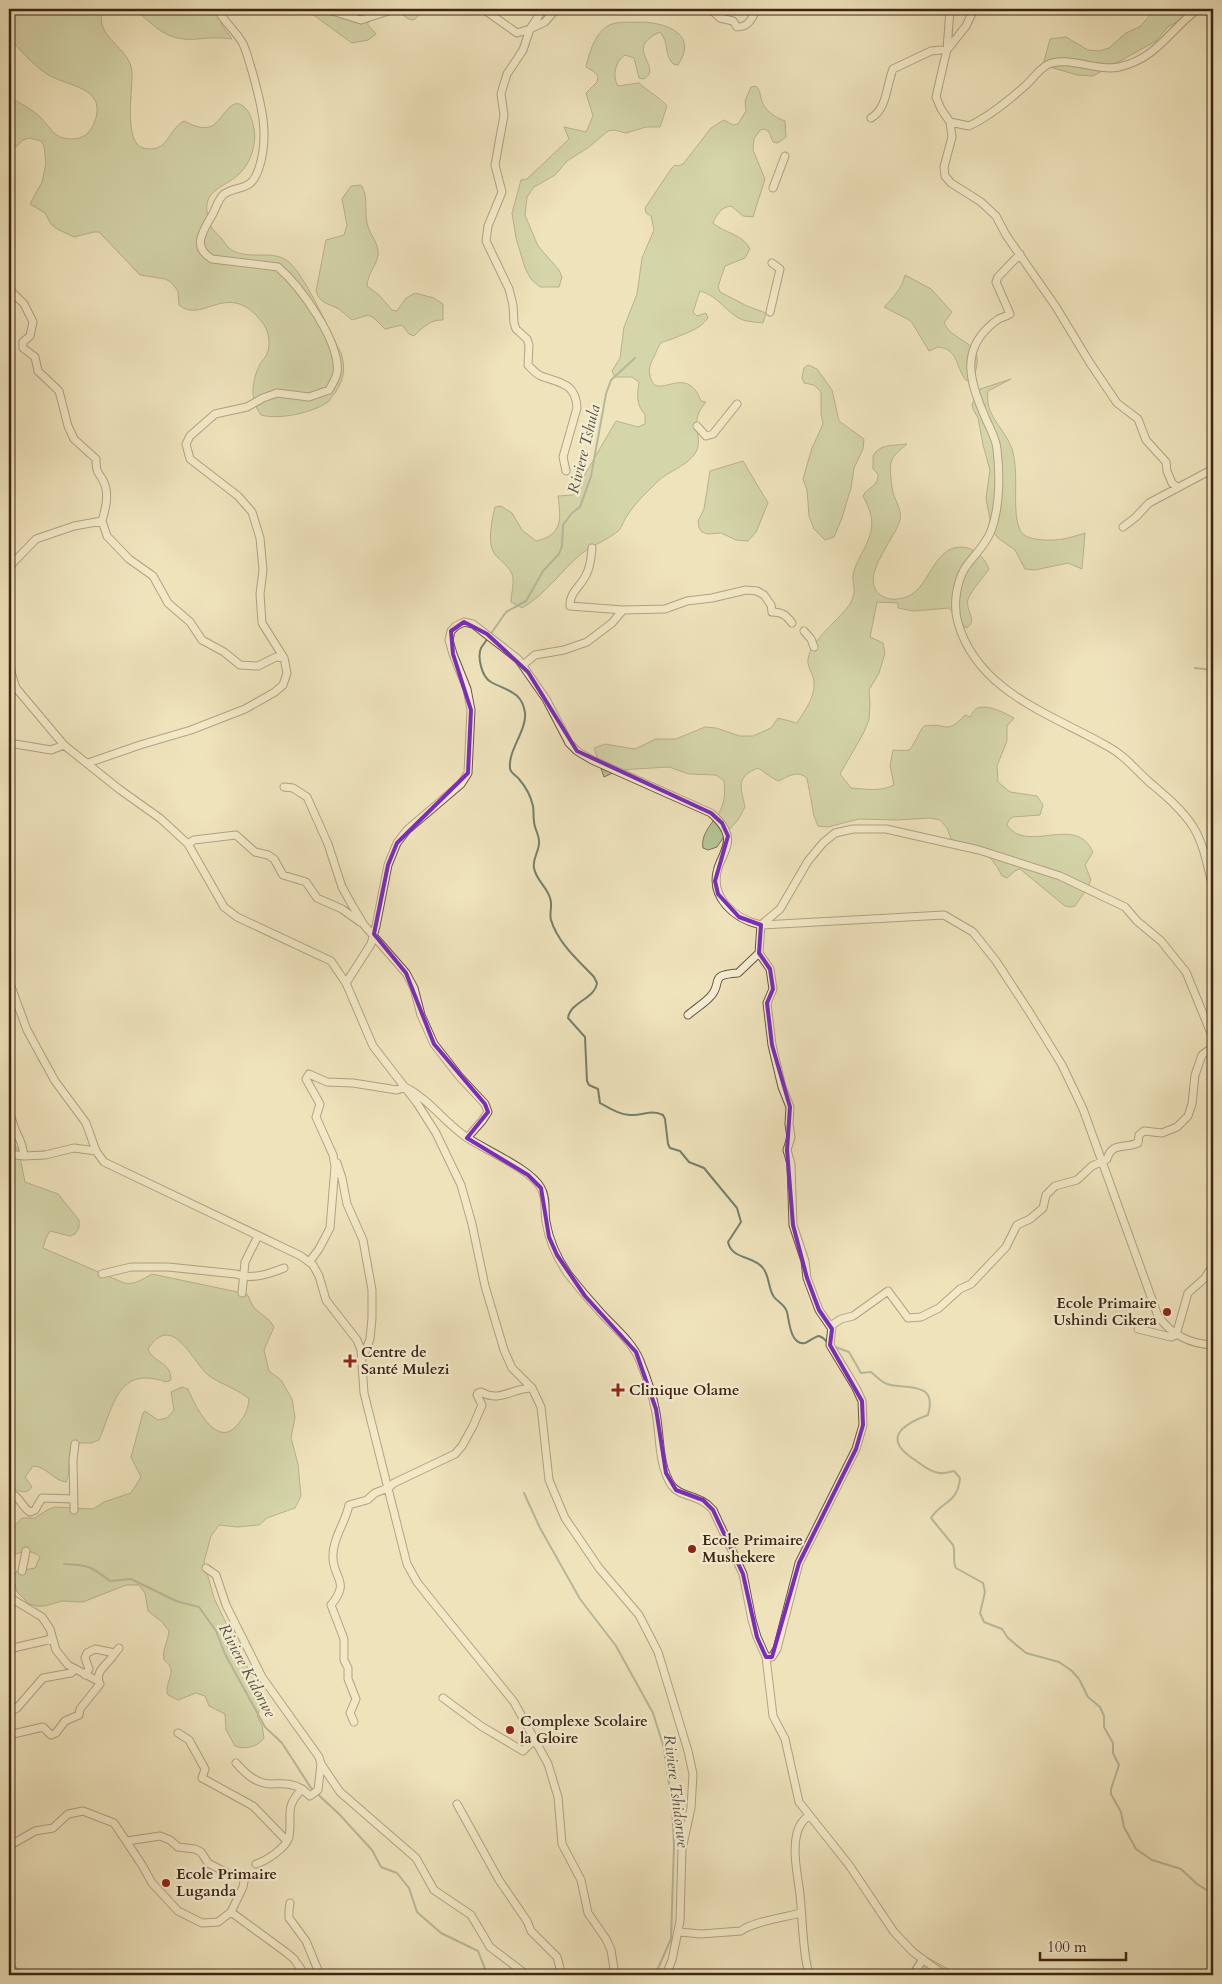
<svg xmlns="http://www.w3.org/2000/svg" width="1222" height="1984" viewBox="0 0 1222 1984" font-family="Cardo,serif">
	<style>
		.green { fill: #b5c494; stroke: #787454 }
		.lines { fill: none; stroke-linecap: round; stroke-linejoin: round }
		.stream { stroke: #74806f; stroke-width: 2 }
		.minor-casing { stroke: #69543d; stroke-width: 9 }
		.minor { stroke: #f5edd3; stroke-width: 7 }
		.marked { fill: none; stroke: #7b2cbf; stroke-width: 4; stroke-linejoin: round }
		.poi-dot { fill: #8f2418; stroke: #f5edd3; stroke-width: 2 }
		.labels { text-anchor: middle; stroke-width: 4.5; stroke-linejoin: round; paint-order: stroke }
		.poi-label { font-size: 15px; font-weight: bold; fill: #3c2413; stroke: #f5edd3; text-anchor: start }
		.water-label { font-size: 16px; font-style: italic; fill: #585241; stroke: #f5edd3 }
	</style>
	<rect width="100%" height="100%" fill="#efe3bc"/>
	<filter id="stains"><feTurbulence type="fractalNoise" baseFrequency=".004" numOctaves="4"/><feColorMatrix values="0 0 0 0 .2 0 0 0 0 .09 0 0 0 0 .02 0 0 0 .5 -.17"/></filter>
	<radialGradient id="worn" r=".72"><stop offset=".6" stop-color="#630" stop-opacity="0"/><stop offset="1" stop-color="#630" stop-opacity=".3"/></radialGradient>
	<path class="green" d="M9,9h94c-10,29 27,37 29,63 1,15 -9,71 11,76 26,6 24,-18 41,-27 8,4 16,8 25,6 12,-2 21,-32 34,-21 8,6 9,15 11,23 3,16 -4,35 -15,45 -13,13 -35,15 -32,38 1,3 0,8 2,11 2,5 8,11 12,15 3,3 6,9 9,11 19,13 45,-2 61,15 18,19 37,65 50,89 5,16 3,26 -6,40 -2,2 -5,7 -7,9 -16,11 -49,18 -67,13 -12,-16 -9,-34 -1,-51 2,-3 5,-6 7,-10 4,-10 2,-24 -5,-32 -34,-44 -59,3 -83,-17l-1,-14 -7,-9 -6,-3 -25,-4 -41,-43h-5l-20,5 -17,-8 -6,-5 -6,-11 -15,-9 12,-22 4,-19 -2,-17 -3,-5 -12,-3 -6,2 -14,14v-56c11,4 24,12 32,20 7,7 13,18 22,20 9,2 19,1 25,-5 5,-6 8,-13 9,-21 3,-26 -34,-27 -50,-38 -15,-10 -27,-24 -38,-37z
		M135,9h80l8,18 9,12c-12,-2 -23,-1 -35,0 -29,3 -42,-12 -62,-30z
		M291,9h76l1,16 8,9 -8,6 -16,3 -44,-32z
		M396,9h28l-10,11 -6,-1z
		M1155,9h46l-33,18 -12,14 -63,35 -16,-1 -34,-10 7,-26 16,-2 22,13 11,1 10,-3 17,-15 15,-7z
		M644,22c25,2 54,13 34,43l-5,-1c-10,-12 -3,-20 -13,-32 -38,17 4,34 -16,47l-5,-1 -5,-20 -9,-3c-10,6 -13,22 -7,31l21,-3c7,7 23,16 28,23l-7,21h-14l-20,6 -12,-3 -6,1 -19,16 -22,14 -12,14 -21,12 -7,10 -2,18 13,31 21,24 3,7 -3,10h-19l-9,-8 -6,-11 -9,-30 -4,-25 9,-33 6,-1 42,-40 -5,-12 22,5 7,-16 -7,-23 11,-11 1,-6 -5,-5 -7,-4c3,-14 10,-38 26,-43 9,-3 22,-1 32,-2z
		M756,86c5,5 4,10 6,16 5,11 13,15 23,19l1,16 -8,6 -5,-1 -4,-10 -4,-3 -5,1 -6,9 -1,11 12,29 -12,38 -10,-1 -12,-10c-10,1 -14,8 -18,17 11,10 30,11 37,26l-5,9 -20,8 -7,21 2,5 27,14 19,7 -3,10c-6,-1 -14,-1 -20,-3 -15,-5 -25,-25 -43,-29l-7,21 4,4 9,-3 2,5c-9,12 -22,15 -36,21 -3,1 -8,2 -11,4 -3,3 -5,10 -7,14 -3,5 -6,12 -4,18 5,30 36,-15 51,26l5,1c-4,5 -8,10 -9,17 -2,11 5,21 -1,33 -8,14 -28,19 -39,30 -10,10 -23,22 -30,34 -4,5 -5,13 -10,16 -11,9 -25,13 -36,22 -20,17 -36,41 -59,54l-11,-6c0,-8 4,-21 1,-28 -4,-9 -12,-13 -18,-21 -7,-10 -2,-34 1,-46l6,-1 11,7 10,17 14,11c27,-6 25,-22 22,-45l15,-1 43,-74 22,6 7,-3v-9c-9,-11 -8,-20 -6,-33l-7,-5h-17l-3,-6 8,-13 4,-31 13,-33 5,-36 12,-28 -3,-14 -5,-3 -1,-5 26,-39 4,-4 4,1 5,-3 27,-35 13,-8 9,5 5,-1 8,-13 -1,-10 6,-14z
		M361,185c8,12 3,25 6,38 2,11 13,21 11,33 -3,12 -10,17 -11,30l12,9 13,15 5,1 9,-13 9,-5 19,5 9,6v16c-12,-1 -21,8 -29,16l-5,-2 -7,-9 -17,4 -11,-11 -6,-3 -16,5c-4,-3 -9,-8 -13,-11 -11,-6 -19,-5 -23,-18l10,-51 18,-5 3,-10 -5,-26 9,-13z
		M905,275l26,14 21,23 -8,11c10,22 47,17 28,57l-5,1c-12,-12 -7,-32 -29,-34l-9,4 -18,-30 -27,-14c9,-9 18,-19 21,-32z
		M808,365l9,4 15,21 7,31 25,18 -1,10 -9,19 -3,20 -9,30 -8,19 -9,3 -11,-11 -5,-13 -2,-26 -4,-11 9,-31 11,-24 -2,-10v-22l-7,-7 -10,-2 -2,-5 2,-10z
		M1011,379l-23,12c-4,25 17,37 24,58 8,25 -1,62 8,81 3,6 9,8 16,9 18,3 31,0 49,-6l-3,36 -14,-6 -33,7 -10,-1 -10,-19 -17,-12 -6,-8 -6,-32 4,-28 -7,-25 -5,-27 -5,-9 -1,-5 8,-15z
		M907,444c-16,14 -18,15 -16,35 1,7 1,13 4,19 3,8 8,16 4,25 -6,18 -44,60 -15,74 9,5 25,1 32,-6 16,-14 22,-50 52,-43 11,3 17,12 21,21 -5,7 -18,22 -21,30 -3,12 11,22 -2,29l-17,-20 -36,3 -15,-3v-5l-21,-1 -7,35 13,6 2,10 -6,20 -10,17 1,14 -1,16 -6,14 -23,40 11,14c14,1 30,4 43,-3l-4,-20 3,-15c4,0 12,1 16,0 3,-1 11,-20 15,-24 24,-4 21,10 41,-11l5,2c2,-3 4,-8 8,-9 10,-4 27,5 36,10l-7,8v15l-10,25 1,16 12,10 27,4 6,9 -3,10 -27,2 -4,3 -2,5c20,30 69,-12 86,27l-8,13 6,15 -4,9 -12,17 -5,1 -5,-1 -45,-37 -5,2 -8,7 -5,-2c-13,-26 -22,-25 -49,-32l-6,-16 -7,-8 -10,-2 -33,2 -38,-1 -31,8 -10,-1 -4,-10 -7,-38c-10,-8 -18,-2 -28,3 -7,-2 -14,-9 -21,-13 -23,9 -17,19 -13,39l-7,13 -11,12 -10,15 -9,3 -5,-2c-3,-15 12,-27 18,-39 4,-9 4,-19 3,-28l-8,-6 -27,-1 -20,-7 -50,3 -15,7 -10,-29 11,-4 30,5 21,-10h20l29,-12 11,1 24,8h13l18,-8 7,-10 19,5c8,-13 21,-29 16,-46 -2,-6 -6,-12 -5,-18 2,-18 32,-40 42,-55 9,-15 0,-21 4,-33 1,-5 4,-10 6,-14 13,-25 17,-35 3,-61 4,-9 16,-9 15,-22l-5,-5v-13c7,-13 21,-10 34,-12z
		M743,461l25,42 -12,29 -8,9 -12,-1 -15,-7 -13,1 -6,-2 -3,-4 -1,-7 6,-12 6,-38z
		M9,1134l10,18 6,30 33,12 21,26v8l-4,6 -5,2 -20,-5 -4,7 -3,10 81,35c11,2 19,-4 28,-9l95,20 7,14 16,13 4,6 -10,23 5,21 12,9 11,19 3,18 -4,21 7,26 3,32 -6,12 -28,10 -8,7 -22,2 -18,-2 -8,11 -7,26 10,36 48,100 -1,8 -4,10 5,9 2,13c-6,9 -19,12 -29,8l-9,-16 -1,-16 -16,-8 -4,-10 -9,-3 -18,7 -10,-5c-5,-13 12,-24 -4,-35 -2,-11 4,-18 5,-29l-7,-9 -14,-11 -3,-18 -6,-8h-13l-43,17 -21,-1 -18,5h-7l-8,-2 -12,-12 -4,-14 4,-7 18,-3 5,-11c-9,-9 -21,-5 -31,0v-25l13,-14h13l12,-8 8,-3 38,2 11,-7 27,-9 10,-16 -10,-20 12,-44 2,-2 13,9 9,-2 7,-8 -3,-18 11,-5 6,2c7,17 29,62 50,35 7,-8 10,-15 11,-25 -9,-9 -29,-15 -41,-24 -16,-14 -36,-64 -60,-26 5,14 23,12 23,31l-5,2c-48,-17 -52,23 -67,58l-8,3h-18c-7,12 -1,27 -7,39 -12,-1 -20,-16 -33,-16l-8,11 7,10c-6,9 -15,3 -23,0z
		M921,1954l38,21h-50z"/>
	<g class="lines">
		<path class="stream" d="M635,358l-24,22 -5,14 -15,82 -11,31 -8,6 -9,12 -1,21 -3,8 -16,17 -17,30 -20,11 -25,36c-4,10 1,29 10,34 16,9 31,9 34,31 2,17 -17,37 -15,55 0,5 6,7 9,11 6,7 12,18 14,27 1,5 0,10 1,15 0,8 6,14 5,22 0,9 -7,16 -5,25 2,12 13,19 16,30 3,7 -1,15 1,22 7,23 27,40 43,57l3,6c-2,16 -27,19 -29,35l17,19 2,44 2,4 9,4 2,14c9,5 20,12 31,12 11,1 20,-6 32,0l2,4 3,25 2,4 10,3 9,11 15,6 33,40 4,14 -13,20c4,18 25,13 35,26 7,9 5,21 11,29 4,5 11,8 13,15 2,7 3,34 18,31 4,-1 8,-6 14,-7l4,2 6,6
			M1195,668l18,2
			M835,1347l14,5 12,21 10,-1c5,4 10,10 16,12 19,6 51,-4 41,31 -27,10 -46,24 -13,45 7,5 15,12 24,13 4,1 11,-1 15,-2l6,7c-2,26 -19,23 -29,40l22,27c3,8 -1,16 3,23l27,15 2,9 -5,21 4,9 18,7 6,9 18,15 33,9 13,9 7,8 9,18 12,10 4,9v11l9,16v10l6,12 -8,24v5l10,18 3,15 12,22 16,11 29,9 16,15 16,10
			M524,1493l16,35 40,71 36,47 37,67 11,35 8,57 2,40 -3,94 -16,36
			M64,1564c24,1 27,2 46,17l21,-2 45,22 23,6 17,24 9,23 40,73 17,16 29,45 28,26 33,36 9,17 16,6 12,15 8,24 24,21 37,18 7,18 5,6"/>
		<g class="minor-casing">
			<path id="minor" d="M326,9l35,11 33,-11
				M483,9l34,24 13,-4 13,-20
				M556,9l-11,13 -15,7 -7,21 -16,24 -4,13 -2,7 3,21 -9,50 7,27 -14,34 -2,15 23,48 4,16 1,18 2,6 11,10 2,6 -1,20c4,4 8,9 13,11 19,7 35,7 36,32l-14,49 3,14
				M710,9l10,9 13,3 4,6c13,0 14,-9 20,-18
				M974,9l-8,17 -19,24 -3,12 -8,35 5,12 9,13 19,4c21,-10 38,-24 56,-40 8,-7 12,-15 22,-21 19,-10 51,7 72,2 39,-9 50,-37 79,-58
				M947,50l3,-41
				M871,118c16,-9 15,-31 22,-49l38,-18 10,-1
				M950,122l2,15 -8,30 1,9 6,7 30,19 15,14 10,19 50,72 34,56 27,40 21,16 8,21 20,22 1,9 5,12 5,4
				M773,188l12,-32
				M1020,254l-22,23 -2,5 14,32c-4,3 -9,3 -13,6 -38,28 -28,60 -12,97 4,10 11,21 12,32 3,25 3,58 -6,82 -6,15 -17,24 -26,37 -9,15 -12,38 -7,55 20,69 93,91 149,123 17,9 26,21 40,34 16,14 33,27 45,45 12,18 16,43 21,64
				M9,289l15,15 9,18 -3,14 -7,6v6l12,9 3,14 21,20 9,35 6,13 22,20c0,18 4,12 9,26 4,12 0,25 -3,36
				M770,312l10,-43 -8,-6
				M697,426l9,10 7,-2 24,-30
				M1123,527l13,-10 13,-14 64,-34
				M592,548c-1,9 -1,18 -6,27 -5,11 -17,18 -16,31l53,4
				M9,567l27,-28 38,-13 28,-5 5,15 22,23 24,17 15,27 22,19 12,18 22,12 16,13 18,1 18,-9 8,1
				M804,631l7,8 3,8
				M9,641l2,31 5,16 48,57 55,44 42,30 27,25 36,63 13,10 94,44 15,22 27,63 44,57 19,30 25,52 11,39 13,62 19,64 8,18 20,20 9,19 8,73 16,38 34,50 40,47 19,37 30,99 5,23 -2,34 -9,41 -2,72 -8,39 -6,15
				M523,665l12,-10 29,-5 23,-8 25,-19 11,-13 42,-1 22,-8 25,-3 34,-8 11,1 7,4 7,10 1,7c10,0 14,3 20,11
				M9,743l42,7 13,-5
				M88,763l52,-18 51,-15 54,-21 30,-17 8,-7 4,-12 -3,-15 -22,-35 -2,-29 3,-24 -3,-32 -8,-26 -14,-16 -48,-37 -4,-15 4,-8 25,-22 32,-7 16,-9 14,-5 32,4 20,-7c3,-5 7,-12 8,-17 4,-31 -37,-87 -59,-106l-66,-8c-20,-12 -10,-26 -1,-42 5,-7 6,-17 13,-23 15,-10 27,-1 35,-26 11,-33 2,-65 -7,-97 -3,-9 -5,-20 -10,-29 -6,-10 -15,-18 -21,-27v-6
				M284,787l9,1 14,9 21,47 14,43 10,18 12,20 42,48 8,15 7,27 13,29 25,32 26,28 3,8 -6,9 -15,17
				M188,844l6,-4 42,-5 19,17 13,3 6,4 9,16 23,7 11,16 25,11 18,13
				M9,981l18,49 28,51 31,42 10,28 8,11 197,94 12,9 6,11 7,24 31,40 4,10 3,43 43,171 10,18 15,19 82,101 34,62 10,33 4,47 19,36 7,33 18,26 5,11 4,25
				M346,983l25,-39 5,-18 12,-61 9,-22 10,-13 54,-46 7,-11 3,-63 -4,-21 -14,-35 -4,-14 2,-9 5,-5 8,-4 9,2 45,35 28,40 23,44 8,8 15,9 119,53c7,7 14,13 16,22 3,11 -6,23 -9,33 -9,29 16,51 43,57l183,-10 29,17 23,29 34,52 32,52 21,44 75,207c14,19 31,28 55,29
				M688,1015c7,-6 15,-11 21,-17 16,-15 -3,-23 29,-25l21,-20
				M9,1114c4,5 3,9 6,15 5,13 7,11 9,27
				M9,1154l15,2 21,-1 29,-7 22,3
				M337,1163l5,15 5,26 16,36 9,50v28l-2,21 -7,18
				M310,1261l9,-12 11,-21 5,-62 -2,-11 -17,-38 4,-13 -14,-25 3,-5 18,8 26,1 44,7 8,-3c24,12 39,35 61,50 19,13 65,32 75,51 6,10 3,23 5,34 3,18 11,36 22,52 11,14 22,27 34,40 14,15 31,29 38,47 6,15 12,31 15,47 6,25 2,56 17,78 9,12 28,8 41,24l30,64 9,46 5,17 9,20 7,59 12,23 14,63 50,63 45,67 19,20 31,23
				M102,1274l29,-7h37l68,7c15,6 33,0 48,-6
				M242,1293l3,-31 13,-26
				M832,1329l-13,-19 -12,-32 -2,-17 -12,-36 -2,-61 -4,-14 4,-13 -2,-13 1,-17 -8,-20 -10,-42 -5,-42 6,-14 -3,-20 -11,-16 2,-28 19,-16 28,-48 15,-18 12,-10 18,-4h33l93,21 81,26 65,31 12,14 24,20 25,31 27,66
				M1138,1329l33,8 5,-2
				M1176,1335l12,-42 17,-15 8,-13
				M9,1496l5,-1c7,5 9,13 16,17l5,-2 7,-12 32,1
				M74,1510l-1,-50 2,-16
				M206,1568l10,7 10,30 36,72 57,80 2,7 -3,26 -8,6 -8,-7c-19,20 -9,26 -13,48 -3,11 -23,24 -33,27
				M22,1571l4,-20
				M9,1597l33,20 8,12 6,21 12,15 30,16
				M9,1649l43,-10
				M766,1657h6l5,-8 22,-86 57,-114 7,-24 -1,-24 -6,-13 -26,-43 2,-20 9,-6 12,-3 35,-25 20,27 13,-1 18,-9 21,-19 11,-5 35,-37 11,-22 13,-6 13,-11 3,-13 9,-9 22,-6 15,-14 15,-7c5,-17 16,-10 31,-16l1,-8 5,-4 18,2 15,-6 11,-11 4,-12 3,-29 7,-20 11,-8
				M85,1675l4,-6 -4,-11 2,-5 8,-4 20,4 4,-5
				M443,1698l38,28 42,25 12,-12
				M9,1713l8,-5 26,-30 28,-5 4,-4
				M354,1722l-4,-9 6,-14 -8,-20v-11l-4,-8v-21l-13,-34c21,-25 0,-27 2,-51 1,-19 12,-30 16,-49l18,-5 8,-7 13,-5 6,-5 61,-29 7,-8 11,-20 9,-21 -5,-10 1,-2 3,-1c19,11 31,-4 51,-4
				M178,1733l11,7 16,29 -3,9 51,28 34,35
				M9,1735l34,-8 8,8 5,-2 9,-12 14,-6 1,-6 20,-25c-7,-13 10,-21 15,-31
				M236,1763c10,11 19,20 34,21 13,0 20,-2 32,5
				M321,1764l19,28 76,66 18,32 37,25 19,32 37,28
				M457,1804l42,76 28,41 4,10 26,26 4,15 4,3
				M127,1841l33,-5 10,4 8,7 17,2 6,3 7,11 21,11 16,2 -2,11 -12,25 56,41 7,6 11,16
				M9,1846l26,-15 18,-3 15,-14 15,-3 31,12 28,42 10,18 26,28 24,12 16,-1 13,-10
				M290,1903l-1,7v8l17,23 14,34
				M679,1932l22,2 40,-3c10,-9 45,-14 60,-18
				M9,1966l9,9
				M809,1975c-7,-27 -6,-53 -9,-80 -2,-19 -8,-43 -3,-62 2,-8 6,-13 12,-18
				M913,1975l10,-16"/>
		</g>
		<use href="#minor" class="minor"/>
	</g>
	<path d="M0 0H1222V1984H0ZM464,622l23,12 41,38 49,79 134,62 11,10 6,13 -13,45 3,13 21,23 22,8 -2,28 11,16 3,20 -6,14 5,42 18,62 -3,43 6,75 14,53 12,32 13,19 -2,16 32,56 1,24 -7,24 -57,114 -27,94h-6l-9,-20 -14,-63 -30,-64 -10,-10 -27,-10 -10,-17 -10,-64 -20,-57 -51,-56 -28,-41 -8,-18 -8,-49 -13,-13 -61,-37 21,-26 -3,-8 -51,-60 -28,-71 -32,-39 14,-69 9,-22 71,-70 3,-63 -18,-56 -2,-23z" fill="#efe3bc" fill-opacity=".55" fill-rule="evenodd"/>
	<path class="marked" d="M464,622l23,12 41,38 49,79 134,62 11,10 6,13 -13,45 3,13 21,23 22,8 -2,28 11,16 3,20 -6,14 5,42 18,62 -3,43 6,75 14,53 12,32 13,19 -2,16 32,56 1,24 -7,24 -57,114 -27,94h-6l-9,-20 -14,-63 -30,-64 -10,-10 -27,-10 -10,-17 -10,-64 -20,-57 -51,-56 -28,-41 -8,-18 -8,-49 -13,-13 -61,-37 21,-26 -3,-8 -51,-60 -28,-71 -32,-39 14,-69 9,-22 71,-70 3,-63 -18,-56 -2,-23z"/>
	<g class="poi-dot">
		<circle cx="1167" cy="1312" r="5"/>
		<path d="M347.5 1353.5h5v5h5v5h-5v5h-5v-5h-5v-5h5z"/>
		<path d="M615.5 1382.5h5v5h5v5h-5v5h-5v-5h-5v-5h5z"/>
		<circle cx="692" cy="1549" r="5"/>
		<circle cx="510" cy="1730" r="5"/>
		<circle cx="166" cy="1883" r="5"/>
	</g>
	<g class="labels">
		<g class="poi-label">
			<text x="1157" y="1308" text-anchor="end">Ecole Primaire<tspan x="1157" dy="17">Ushindi Cikera</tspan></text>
			<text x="361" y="1357">Centre de<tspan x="361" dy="17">Santé Mulezi</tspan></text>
			<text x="629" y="1395">Clinique Olame</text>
			<text x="702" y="1545">Ecole Primaire<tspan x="702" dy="17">Mushekere</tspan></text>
			<text x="520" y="1726">Complexe Scolaire<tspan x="520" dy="17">la Gloire</tspan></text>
			<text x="176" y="1879">Ecole Primaire<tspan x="176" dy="17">Luganda</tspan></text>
		</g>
		<g class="water-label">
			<text transform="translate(583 449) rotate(-76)" y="6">Riviere Tshula</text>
			<text transform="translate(248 1670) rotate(62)" y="6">Riviere Kidorwe</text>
			<text transform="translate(677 1791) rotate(83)" y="6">Riviere Tshidorwe</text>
		</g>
	</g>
	<rect width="1222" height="1984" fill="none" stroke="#efe3bc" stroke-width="30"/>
	<rect x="10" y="10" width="1202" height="1964" fill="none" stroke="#3c2413" stroke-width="2.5"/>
	<rect x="15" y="15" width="1192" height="1954" fill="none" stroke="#3c2413"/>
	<path d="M1040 1952v8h86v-8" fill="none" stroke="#3c2413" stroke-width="2.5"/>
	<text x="1047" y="1952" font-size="15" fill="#3c2413" stroke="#f5edd3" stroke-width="4" paint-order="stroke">100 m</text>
	<rect width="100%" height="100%" filter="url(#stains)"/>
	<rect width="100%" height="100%" fill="url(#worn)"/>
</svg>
